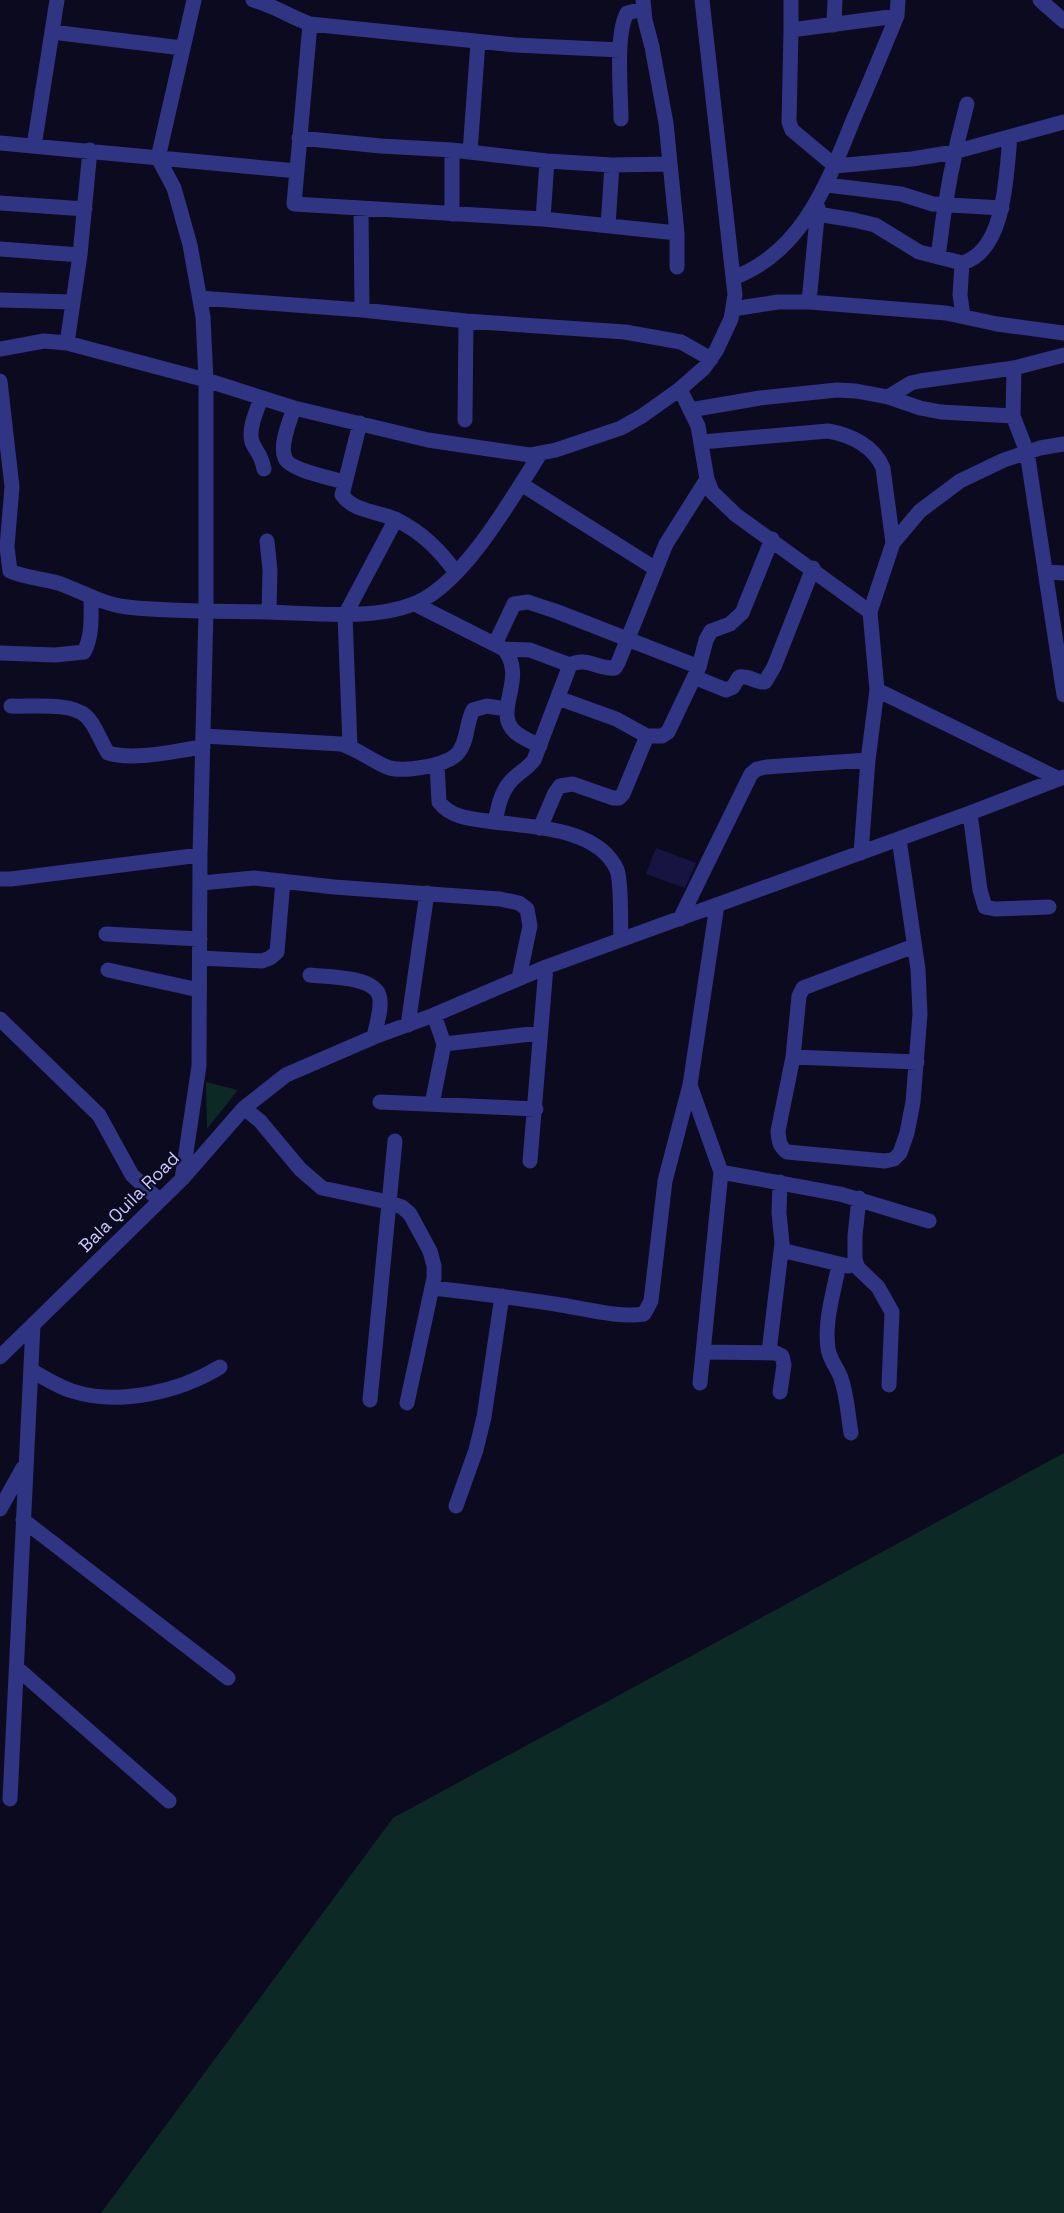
<svg xmlns="http://www.w3.org/2000/svg" width="1064" height="2213" viewBox="0 0 1064 2213" font-family="'Space Grotesk',sans-serif">
	<style>
		.green { fill: #0c2925 }
		.building { fill: #181441 }
		.lines { fill: none; stroke-linecap: round; stroke-linejoin: round }
		.minor { stroke: #2f3483; stroke-width: 15 }
		.labels { text-anchor: middle; stroke-width: 4.5; stroke-linejoin: round; paint-order: stroke }
		.street-label { font-size: 18px; fill: #c8c7ff; stroke: #0b0a1e }
	</style>
	<rect width="100%" height="100%" fill="#0b0a1e"/>
	<path class="green" d="M206,1082l32,8 -31,39z
		M1064,1453v760h-963l292,-395z"/>
	<path class="building" d="M656,848l40,15 -11,25 -39,-14z"/>
	<g class="lines">
		<path class="minor" d="M253,0c20,5 37,17 57,24l205,21 105,5
			M643,0l2,20 7,27 14,76 11,110v34
			M791,0v30
			M1040,0l24,21
			M897,16l-106,14 -2,92 3,8 43,36 77,-7 42,-7 110,-30
			M310,24l-16,180 249,15 134,14
			M834,25l1,-25
			M52,32l130,16
			M621,119c0,-26 -6,-84 6,-106l16,-4
			M299,138l82,8 71,4 95,11 65,4 57,-1
			M0,143l297,28
			M34,146l23,-146
			M452,150v64
			M470,152l8,-110
			M158,158l16,30 16,57 13,72 3,63v231l-6,244 -1,211 -17,113
			M158,158l36,-158
			M827,185l74,9 32,10 69,4
			M0,203l85,6
			M361,209l1,101
			M817,214l37,6 21,5 44,27 43,11
			M543,219l4,-58
			M608,226l4,-61
			M0,249l80,6
			M938,257c6,-52 15,-102 29,-153
			M733,278c70,-26 95,-96 121,-160 15,-34 29,-68 43,-102l1,-16
			M200,298l162,12 104,11 159,11 56,10 30,17
			M0,300l73,2
			M809,302l9,-95
			M733,309l45,-7h31l137,11 51,11 67,9
			M963,316l-3,-21 2,-32c44,-12 44,-89 48,-126
			M67,343l13,-88 10,-105
			M0,349l44,-8 23,2 139,37 88,28 134,32 102,15 26,-5 65,-22 21,-12 38,-27 24,-21 12,-17 15,-32 4,-24 -33,-295
			M1014,368l-1,48 14,36 37,243
			M0,381l12,106 -5,60 3,24c15,7 32,7 48,12 23,8 44,21 69,24 46,5 94,4 141,5 46,1 120,11 161,-16 43,-28 83,-98 111,-142
			M680,389l18,37 9,53 5,13 24,23 134,97
			M888,397l32,11 21,4 72,4
			M261,398c-4,13 -13,30 -9,44 5,12 9,11 12,27
			M294,408c-4,13 -15,37 -9,50 4,12 47,20 59,24
			M690,410l70,-12 77,-8 19,1 32,6 23,-14 9,-2 94,-13 50,-13
			M465,420l1,-99
			M360,423l-18,72c12,17 37,16 55,25 24,12 44,31 59,53
			M702,442l126,-11c23,4 46,15 55,37l10,75
			M521,484l135,85
			M267,541l3,29 -1,42
			M1046,572l18,1
			M415,604l89,45c24,30 -12,62 11,83 7,6 17,10 25,14
			M495,644l19,-40 14,-2 30,10 141,55
			M504,649l26,1 40,15
			M0,653l55,2 29,-3c9,-17 7,-37 7,-55
			M694,677l32,13 7,-3 6,-10c10,-2 17,6 26,5l9,-15 39,-99
			M877,690l180,88
			M558,698l58,21 31,17h15l6,-4 31,-65 7,-27 5,-9 19,-7 12,-11 30,-74
			M11,706c20,1 60,-4 75,10 10,9 14,25 22,37 29,8 65,-2 95,-6
			M203,736l138,8c17,5 29,16 46,23 14,6 60,-1 71,-14 10,-12 8,-30 15,-43l14,-4 19,3
			M350,746l-5,-131 51,-96
			M437,764l2,38c13,17 35,17 55,20 38,5 105,6 123,48 5,14 3,53 4,69
			M970,813l10,77 5,17 10,2 54,-2
			M495,822c3,-14 5,-28 15,-40 7,-8 17,-13 24,-22l36,-95c16,-9 29,5 45,3l3,-5 48,-119 41,-65
			M540,828l15,-35 5,-7 13,-2 40,14h6l4,-4 24,-58
			M899,839l19,130 2,45 -7,88 -6,31 -7,20 -6,6 -9,2 -98,-9c-8,-6 -8,-11 -9,-21l15,-74 6,-61 4,-8 111,-42
			M861,853l7,-93 9,-70 -7,-78 23,-69 27,-32 40,-30 44,-21 36,-12 24,-4
			M0,879h11l189,-24
			M201,883l53,-5 80,9 166,12 19,4 8,6 3,17 -11,52
			M680,919l71,-145 6,-5 9,-2 102,-7
			M106,934l94,5
			M200,958l62,3 8,-3 7,-6 6,-71
			M108,970l91,20
			M310,975c17,2 62,1 69,20 4,12 -3,30 -5,42
			M0,1019l99,96 33,60 27,25
			M408,1025l19,-132
			M444,1044l96,-11
			M793,1057l124,5
			M690,1085l31,87 119,22 89,27
			M380,1102l156,7
			M432,1104l12,-60 -10,-29
			M244,1108l16,13 40,48 22,19 66,14 14,5 8,7 20,37 4,15v12l-27,125
			M530,1161l16,-194
			M859,1198l-4,38v23l3,9 20,19 14,25 -3,73
			M781,1250l67,16
			M839,1264c-5,27 -15,57 -11,84 1,11 9,19 13,30 6,17 7,37 10,55
			M433,1288c43,5 85,10 128,17 26,4 57,13 83,9l7,-13 14,-120 25,-96 27,-180
			M704,1352l72,1 6,3 2,9 -4,27
			M769,1352l13,-109 -3,-30 1,-31
			M0,1357l182,-178 62,-71 42,-33 88,-38 60,-22 112,-48 424,-154 94,-36
			M31,1370c13,8 26,16 41,21 47,15 107,1 148,-24
			M700,1383l21,-211
			M370,1400l25,-259
			M456,1506l20,-56 8,-33 18,-121
			M0,1509l23,-41
			M23,1520l205,158
			M18,1669l151,132
			M10,1799l23,-474"/>
	</g>
	<g class="labels">
		<g class="street-label">
			<text transform="translate(129 1202) rotate(-45)" y="6">Bala Quila Road</text>
		</g>
	</g>
</svg>
